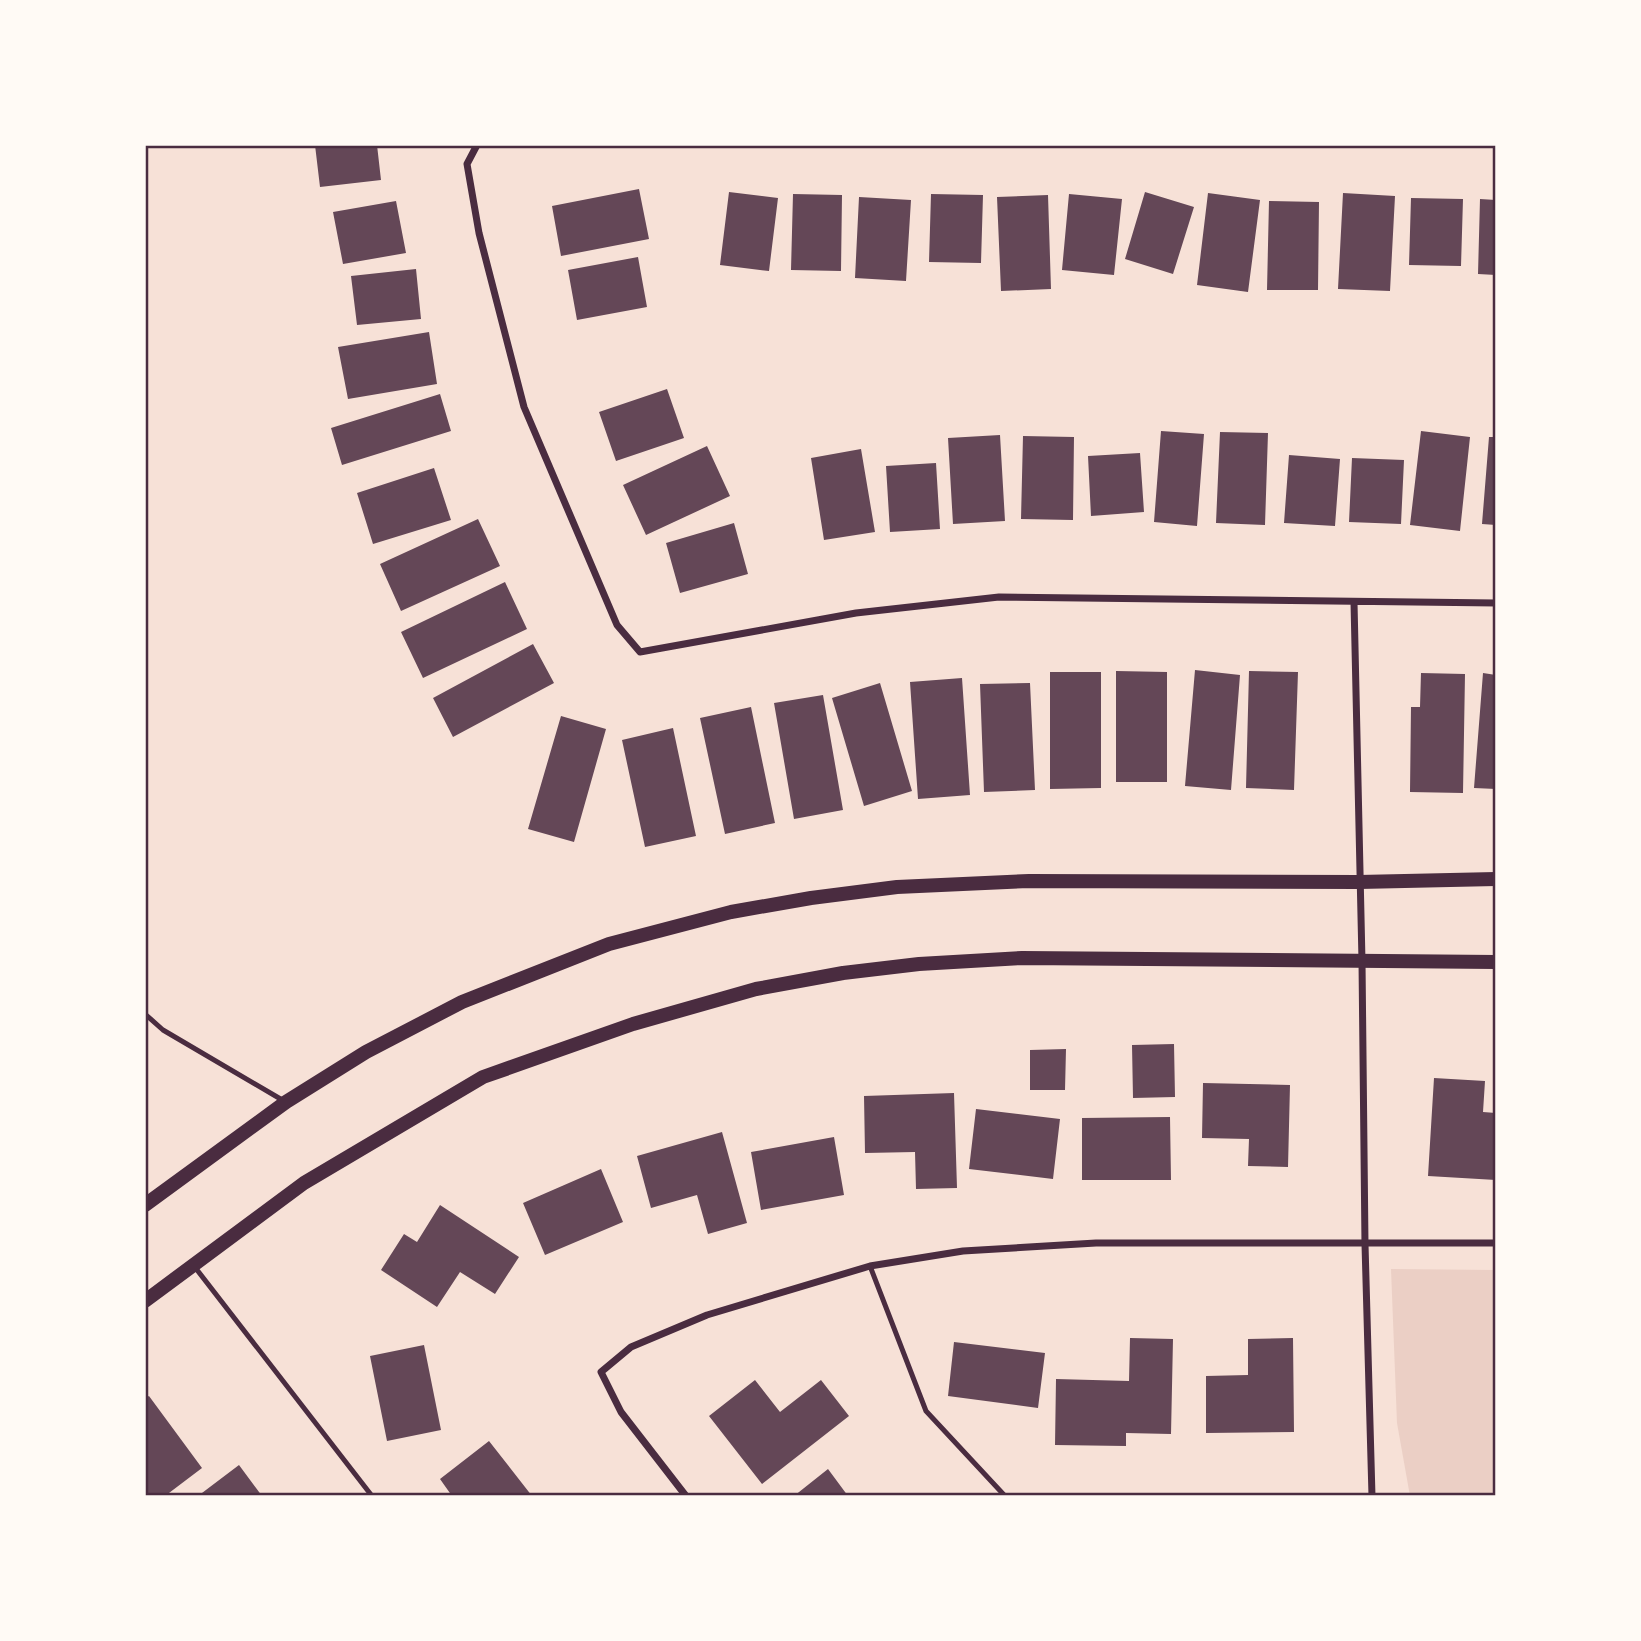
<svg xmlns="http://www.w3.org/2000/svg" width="1641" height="1641" viewBox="0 0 1641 1641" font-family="Georgia,serif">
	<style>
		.green { fill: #ebcfc5 }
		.building { fill: #644757 }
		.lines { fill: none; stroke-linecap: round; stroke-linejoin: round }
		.service { stroke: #4a2c40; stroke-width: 5 }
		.minor { stroke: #4a2c40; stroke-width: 7 }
		.secondary { stroke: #4a2c40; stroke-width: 14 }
		.neatline { fill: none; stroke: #4a2c40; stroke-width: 2.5 }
	</style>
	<rect width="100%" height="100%" fill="#f7e1d7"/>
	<path class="green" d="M1391,1269l105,1v226h-86l-13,-73z"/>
	<path class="building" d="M315,145h62l4,35 -61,7z
		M639,189l10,50 -88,17 -9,-50z
		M729,192l49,6 -9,73 -49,-6z
		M1145,192l49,15 -21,67 -48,-15z
		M1208,193l52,7 -12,92 -51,-7z
		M1343,193l52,3 -5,95 -52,-2z
		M793,194l49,1 -1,76 -50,-1z
		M931,194l52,1 -2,68 -52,-1z
		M1069,194l53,5 -8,76 -52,-5z
		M1048,195l3,94 -50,2 -4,-94z
		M859,197l52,3 -5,81 -51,-3z
		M1411,198l52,1 -2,67 -52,-1z
		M1480,199l16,1v75l-18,-1z
		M396,201l10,52 -63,11 -10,-52z
		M1269,201l50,1 -1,88h-51z
		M638,257l9,50 -70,13 -9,-50z
		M416,269l5,50 -64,6 -6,-49z
		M429,332l8,52 -89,15 -10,-52z
		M667,389l17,49 -68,23 -17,-49z
		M440,394l11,37 -109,34 -11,-37z
		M1161,431l43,3 -7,92 -43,-4z
		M1421,431l49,6 -10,94 -50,-6z
		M1220,432l48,1 -3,92 -49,-2z
		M1000,435l5,86 -52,3 -5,-86z
		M1023,436l51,1 -1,83 -52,-1z
		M1489,437h7v88l-14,-1z
		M707,446l23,50 -84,39 -23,-50z
		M861,449l14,83 -51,8 -13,-82z
		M1140,453l4,59 -53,4 -3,-60z
		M1289,455l51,4 -5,67 -51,-3z
		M1352,458l52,2 -3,64 -52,-2z
		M936,463l4,66 -50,3 -4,-66z
		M434,468l17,52 -78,24 -16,-51z
		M478,519l22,47 -99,45 -21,-47z
		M734,523l14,51 -68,19 -14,-50z
		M505,582l22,47 -104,49 -22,-46z
		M533,644l21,39 -101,54 -20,-39z
		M1195,670l45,5 -9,115 -46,-4z
		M1116,671l51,1v110h-51z
		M1249,671l49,1 -4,118 -48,-2z
		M1050,672h51v116l-51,1z
		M1421,673l44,1 -2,119 -53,-1 1,-85h9z
		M1483,673l13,2v114l-22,-1z
		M962,678l8,117 -52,4 -8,-117z
		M880,683l32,108 -48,15 -32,-108z
		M1030,683l5,107 -51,2 -4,-108z
		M823,695l20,115 -49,9 -20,-116z
		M751,707l24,116 -50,11 -25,-116z
		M561,716l45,13 -32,113 -46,-13z
		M673,728l23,108 -51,11 -23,-107z
		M1174,1044l1,53 -42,1 -1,-53z
		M1066,1049l-1,41h-35v-40z
		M1434,1078l51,3 -2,31 13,1v67l-68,-4z
		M1203,1083l87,2 -2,82 -40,-1 1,-27 -47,-1z
		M954,1093l3,95 -41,1 -1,-37 -50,1 -1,-57z
		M976,1109l84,10 -7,60 -84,-10z
		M1170,1117l1,63h-89v-62z
		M722,1132l25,91 -39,11 -11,-39 -46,13 -14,-52z
		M834,1137l10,58 -83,15 -10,-58z
		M601,1169l22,53 -78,33 -22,-52z
		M440,1205l79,52 -24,37 -35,-22 -23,35 -56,-37 23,-36 13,8z
		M1130,1338l43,1 -2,95 -45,-1v13l-71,-1 1,-66 73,2z
		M1293,1338l1,94 -88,1v-57l42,-1v-36z
		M954,1342l91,11 -7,55 -90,-12z
		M424,1345l17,85 -54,11 -17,-85z
		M755,1380l25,32 41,-32 28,36 -87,68 -53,-68z
		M149,1396l53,72 -37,28h-16l-4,-5v-93z
		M489,1441l43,55h-80l-12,-17z
		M239,1465l23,31h-64z
		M828,1469l20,27h-54z"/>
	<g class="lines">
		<path class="service" d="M145,1014l18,16 121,71
			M194,1266l178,230
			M870,1266l56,145 79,85"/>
		<path class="minor" d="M477,145l-10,19 12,69 45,174 93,218 23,27 216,-39 143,-16 497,6
			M1354,602l8,359 3,283 7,252
			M686,1496l-65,-84 -20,-40 30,-25 76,-32 163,-49 93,-15 133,-8h400"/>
		<path class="secondary" d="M145,1205l141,-103 80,-50 96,-50 147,-58 122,-32 80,-14 86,-11 132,-6 330,1 137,-3
			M145,1301l159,-118 179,-106 150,-53 123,-35 87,-16 76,-9 103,-6 474,4"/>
	</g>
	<rect width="1641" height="1641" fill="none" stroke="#fffaf5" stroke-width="294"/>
	<rect x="147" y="147" width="1347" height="1347" class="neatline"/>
</svg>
